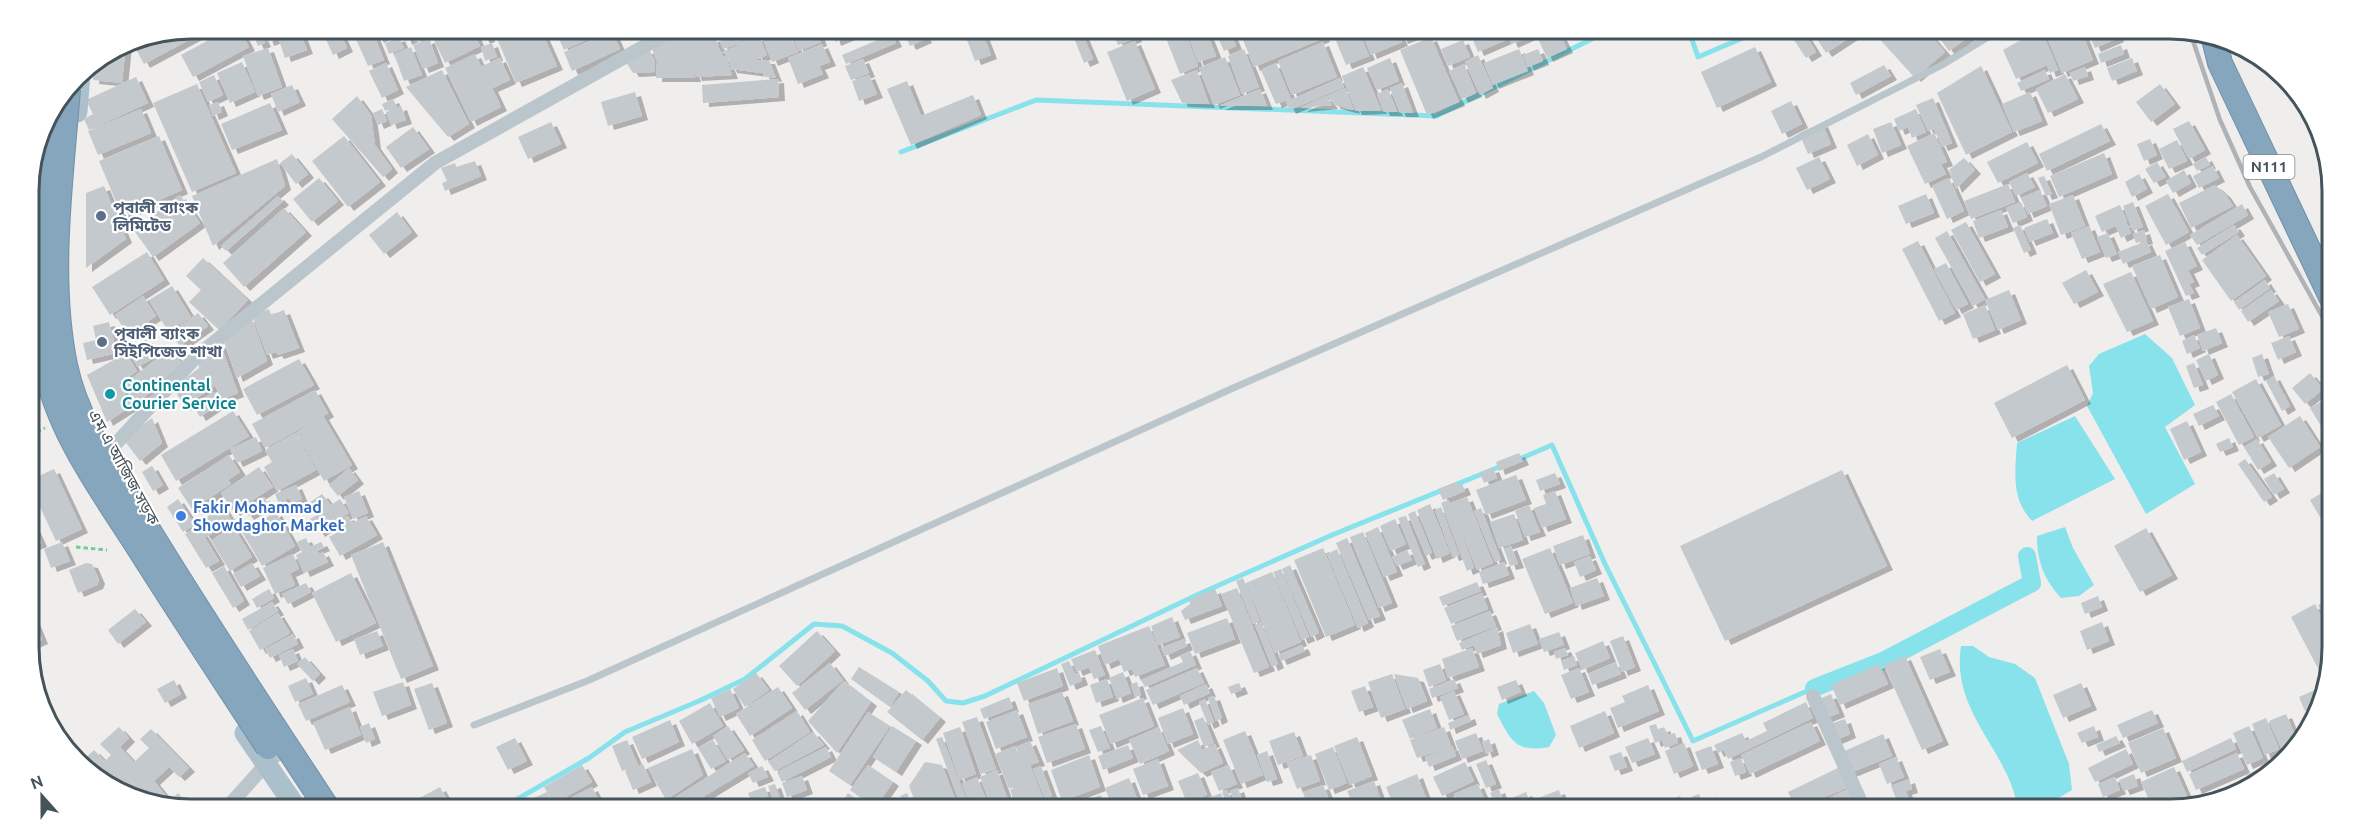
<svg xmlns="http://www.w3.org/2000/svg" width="2361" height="838" viewBox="0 0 2361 838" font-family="Ubuntu,'Noto Sans Bengali',sans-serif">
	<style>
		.water { fill: #88e2eb }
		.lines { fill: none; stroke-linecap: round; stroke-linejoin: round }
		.stream { stroke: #88e2eb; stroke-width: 5 }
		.canal { stroke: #88e2eb; stroke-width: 18 }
		.building { fill: #c4c9cd; filter: url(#shadow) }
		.highway-casing { stroke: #7091a8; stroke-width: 26 }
		.path { stroke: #73cb95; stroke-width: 3; stroke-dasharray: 4.5 3; stroke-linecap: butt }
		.lane { stroke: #bbc6cc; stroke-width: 7 }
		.street { stroke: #bbc6cc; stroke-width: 14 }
		.primary { stroke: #acc0cc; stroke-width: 21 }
		.highway { stroke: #85a6bc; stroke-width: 24 }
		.rail { stroke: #afb3b7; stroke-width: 4.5 }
		.highway-bridge-casing { stroke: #7091a8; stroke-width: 26; stroke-linecap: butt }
		.path-bridge { stroke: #73cb95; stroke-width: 3; stroke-dasharray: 4.5 3; stroke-linecap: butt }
		.highway-bridge { stroke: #85a6bc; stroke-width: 24 }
		.service-dot { fill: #5c6f8a; stroke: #fff; stroke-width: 2 }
		.culture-dot { fill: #0f9aa8; stroke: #fff; stroke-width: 2 }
		.shop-dot { fill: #3f7fe0; stroke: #fff; stroke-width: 2 }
		.labels { text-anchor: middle; stroke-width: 4.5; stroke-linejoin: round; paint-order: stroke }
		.shield { fill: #fff; stroke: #7d878c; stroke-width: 1.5 }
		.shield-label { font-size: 15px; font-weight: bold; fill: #45535a }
		.service-label { font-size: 16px; font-weight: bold; fill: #4e5e75; stroke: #fff; text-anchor: start }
		.culture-label { font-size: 16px; font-weight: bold; fill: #0d838f; stroke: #fff; text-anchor: start }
		.street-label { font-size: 16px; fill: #45535a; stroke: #fff }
		.shop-label { font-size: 16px; font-weight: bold; fill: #366cbe; stroke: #fff; text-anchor: start }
		.rim { fill: none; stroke: #45535a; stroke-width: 3 }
	</style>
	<defs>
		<filter id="shadow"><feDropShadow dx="6" dy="4" stdDeviation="0" flood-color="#0004"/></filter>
	</defs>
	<rect width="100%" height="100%" fill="#f0eded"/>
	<path class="water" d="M2145,334l27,24 23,47 -30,22 30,57 -49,30 -59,-108 6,-13 -4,-27 10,-12z
		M2075,416l40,63 -83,42c-21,-22 -17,-49 -15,-78z
		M2065,527l8,21 21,37 -15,11 -18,2c-17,-19 -24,-36 -24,-62z
		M1961,646h12l16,11 26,7 20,14 34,86 3,26 -24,14h-31c-12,-57 -66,-93 -56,-158z
		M1534,691l10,12 12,32 -7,12c-33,6 -38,-6 -52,-33l2,-10z"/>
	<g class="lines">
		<path class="stream" d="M1688,28l10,29 68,-29
			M901,152l135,-52 400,16 178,-88
			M1515,461l37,-16 53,119 88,177 121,-53
			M500,809l89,-51 36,-26 74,-31 46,-22 69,-55 28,2 50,27 36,28 18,20 17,2 22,-7 214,-102 133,-59 172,-70"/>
		<path class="canal" d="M1814,688l71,-28 147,-77 -5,-27"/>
	</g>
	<path class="building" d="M191,28h20l-67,36 -12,-22z
		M231,28h8l10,19 -56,30 -12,-22z
		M258,28l7,15 -7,3 -6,-15z
		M263,28h9l4,11 -8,3z
		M333,28h5l9,20 -14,7 -10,-22z
		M351,28h20l13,32 -16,6z
		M373,28h25l-20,11z
		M409,28l4,10 -7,3 -3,-10z
		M428,28h20l4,8 20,-8 8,18 -35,17z
		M479,28h7l3,10 -5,2z
		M503,28h37l17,38 -41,17 -22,-51z
		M554,28h58l-48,22z
		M696,28h15l3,7 -9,4v2l10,-4 4,10 -9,5 9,-4 4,9 3,-1 -2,-5 15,-6 -5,-17h11l17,45 -31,-4 -3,-9 15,-6 -18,7h2l5,14 -36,2 -12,-33 11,34h-39l1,-16 -6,-16z
		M756,28h20l-17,8z
		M784,28h4l10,24 -26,10 -10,-25z
		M790,28h26l5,14 -22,9z
		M831,28h21l2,6 -19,8z
		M915,28h6l5,11 -16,7 -6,-13z
		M1015,28h22v1l-19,7z
		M1070,28h10l13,31 -9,4z
		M1111,28h21l4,10 -18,7z
		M1162,28h21l15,38 -18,8z
		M1185,28h20l11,28 -18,6z
		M1214,28h15l7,18 -12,5z
		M1256,28h64l4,10 -70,29 -13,-32z
		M1396,28l6,14 -31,13 -10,-26z
		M1398,28h33v1l-29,11z
		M1468,28h35l5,11 -30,13z
		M1505,28h24l3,7 -20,9z
		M1533,28h24l10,21 -20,9z
		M1798,28h3l15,24 -10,6 -16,-24z
		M1810,28h46l2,4 -32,21z
		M1881,28h43l21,24 -30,26 -40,-44z
		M1948,28h25l2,4 -26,19 -11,-15z
		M2043,28h37l13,32 -31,13z
		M2098,28h16l4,10 -23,10 -7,-15z
		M299,29l8,21 -22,8 -7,-21z
		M981,29l10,26 -16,6 -10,-26z
		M2041,29l17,41 -8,3 -3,-8 -31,14 -13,-29z
		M612,31l8,18 -48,22 -8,-19z
		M1359,31l10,25 -23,9 -10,-24z
		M422,32l3,6 -9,4 -2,-6z
		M892,34l4,9 -50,21 -4,-9z
		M735,36l3,8 -15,5 -3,-8z
		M759,36l8,19 -9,4 -8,-19z
		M399,37l5,11 -15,6 -4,-11z
		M1431,37l28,65 -32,13 -27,-65z
		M429,39l9,24 -15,6 -10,-24z
		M1463,40l7,17 -22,9 -7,-17z
		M1135,41l20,48 -28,12 -20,-49z
		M1323,42l14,35 -45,18 -14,-34z
		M126,43l-4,40 -29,-3 2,-18z
		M492,43l5,14 -12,4 -4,-14z
		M822,44l8,18 -11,4 4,8 -25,10 -10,-26z
		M2121,45l3,9 -23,9 -3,-9z
		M411,47l11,28 -18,6 -10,-27z
		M1755,47l16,35 -54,26 -16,-36z
		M268,48l14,39 -24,9 -15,-40z
		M649,49l6,13 -1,10 -21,1 -9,-14z
		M1244,49l15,38 -17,7 -14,-38z
		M1519,49l9,22 -35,14 -9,-22z
		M1538,49l5,12 -15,6 -5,-12z
		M475,54l16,32 -9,-20 18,-8 10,22 -18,8 9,19 -30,15 -26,-54z
		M1478,55l15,33 -13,7 -15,-33z
		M1225,57l15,38 -26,10 -15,-37z
		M1390,58l9,23 -22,9 -10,-22z
		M2132,58l5,13 -25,10 -5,-13z
		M863,59l6,14 -18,7 -6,-14z
		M758,60h11l7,18 -12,-2z
		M242,62l13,30 -25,11 -13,-30z
		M386,63l12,27 -16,8 -13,-27z
		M1276,63l15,36 -15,5 -15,-34z
		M1464,64l12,29 -14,6 -13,-28z
		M1884,65l7,11 -35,19 -6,-12z
		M1981,66l31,66 -46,23 -29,-62z
		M1363,67l18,43 -25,1 -14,-35z
		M2085,67l3,9 -15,5 -3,-8z
		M442,70l27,54 -21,13 -42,-50z
		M1197,70l12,34 -27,-1 -11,-23z
		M2045,70l4,9 -28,12 -4,-8z
		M2065,74l13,25 -30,14 -12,-24z
		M214,75l9,20 -15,7 -9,-20z
		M869,75l8,19 -18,7 -7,-20z
		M136,77l12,26 -59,27 -5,-11 9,-5 -7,-14z
		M1340,78l4,9 -54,23 -4,-8z
		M778,79l1,18 -76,6 -1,-18z
		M907,81l14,35 52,-21 8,20 -70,30 -24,-56z
		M1402,83l11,30h-13l-10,-25z
		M197,84l39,89 -44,19 -39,-89z
		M2160,84l15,20 -24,18 -15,-20z
		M292,85l8,17 -22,10 -7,-18z
		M1345,88l9,22 -19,-5 -8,-9z
		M1260,89l7,17h-48z
		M1388,89l9,23h-13l-7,-18z
		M635,92l7,24 -34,10 -7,-24z
		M2030,92l12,29 -28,11 -12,-28z
		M357,96l14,19 4,30 17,24 -9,8 -51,-58z
		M1326,96l6,9 -32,3z
		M1933,98l19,45 -10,4 -8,-18 -6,2 -12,-26z
		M393,99l4,8 -12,4 -3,-7z
		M1791,101l11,23 -20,10 -11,-23z
		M218,102l4,10 -9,4 -4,-11z
		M270,103l12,27 -50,20 -11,-26z
		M401,106l5,14 -15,5 -5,-13z
		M141,109l10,24 -53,22 -10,-24z
		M382,109l5,12 -9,4 -5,-12z
		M1916,109l10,23 -14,6 -4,-11 -9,4 -5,-12z
		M2189,121l16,29 -16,9 -16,-30z
		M551,122l10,22 -33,15 -10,-22z
		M1891,122l10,23 -19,8 -9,-24z
		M1822,123l9,21 -23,10 -9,-21z
		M2101,124l9,17 -63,30 -8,-17z
		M413,127l16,22 -28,19 -15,-21z
		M1934,133l13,29 -6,2 5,10 -21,10 -18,-38z
		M1868,134l10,21 -21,11 -10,-21z
		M159,136l23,54 -60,26 -23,-55z
		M344,136l36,46 -32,25 -36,-46z
		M2150,139l7,16 -13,6 -7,-17z
		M2177,140l10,21 -18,8 -10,-20z
		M2027,142l11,21 -40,20 -11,-21z
		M2104,153l8,21 -53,23 -9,-21z
		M292,154l16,20 -12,10 -16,-21z
		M1819,157l11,22 -23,11 -11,-22z
		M2206,157l4,8 -13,6 -4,-7z
		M1964,158l11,12 -19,19 -7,-19z
		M277,159l8,27 -72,60 -21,-50z
		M475,161l6,15 -36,15 -3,-8 5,-2 -6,-13 14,-5 1,4z
		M2157,162l9,15 -12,6 -9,-14z
		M2213,166l6,12 -20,10 -6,-12z
		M2184,170l7,13 -18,10 -7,-12z
		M2027,173l8,14 -19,9 -7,-14z
		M2139,174l8,15 -15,8 -7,-15z
		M2044,176l8,18 -6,2 -8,-18z
		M319,178l19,23 -26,21 -19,-23z
		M1949,178l15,33 -17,8 -15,-33z
		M2008,184l7,18 -44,17 -7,-18z
		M2215,185l10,9 8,12 -42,22 -12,-25z
		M104,186l22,53 -40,29v-75z
		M2040,190l7,16 -19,8 -7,-16z
		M1926,194l8,19 -28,11 -8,-18z
		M2168,194l21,38 -23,13 -21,-39z
		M180,195l20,28 -47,34 -20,-28z
		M2073,195l12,31 -24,9 -12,-31z
		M278,196l5,5 -57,50 -5,-5z
		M2021,202l6,15 -14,6 -7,-15z
		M2133,202l10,25 -10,4 -10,-25z
		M2242,204l6,11 -51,30 -7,-10z
		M2120,205l7,16 -25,11 -7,-16z
		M284,208l22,24 -62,55 -21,-24z
		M2001,210l7,17 -29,11 -6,-17z
		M397,212l15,20 -28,22 -15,-19z
		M2047,219l6,14 -23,9 -6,-14z
		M1966,222l29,52 -15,8 -29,-52z
		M2126,222l5,11 -10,5 -5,-11z
		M2020,225l11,25 -7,3 -11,-25z
		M2234,225l5,7 -37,23 -5,-7z
		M2089,226l11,26 -18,7 -11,-26z
		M2144,230l3,10 -11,3 -3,-9z
		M1947,231l38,68 -12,7 -38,-68z
		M2108,233l9,21 -11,4 -9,-21z
		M2237,235l29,41 -35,25 -29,-41z
		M1918,241l37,72 -16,8 -37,-72z
		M2146,241l5,11 -28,12 -5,-12z
		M2185,242l12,24 -9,4 6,12 -5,2 5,9 -8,3 -21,-45z
		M147,252l17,28 -54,35 -18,-28z
		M2160,255l18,42 -27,12 -19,-43z
		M203,258l45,42 -29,30 -30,-28 12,-12 -15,-14z
		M1946,263l22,41 -12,6 -22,-41z
		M2086,270l12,22 -24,12 -12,-21z
		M2131,272l22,49 -26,11 -24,-48z
		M2265,280l5,8 -31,22 -5,-8z
		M172,286l19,31 -23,14 -19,-31z
		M2009,290l12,30 -23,10 -13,-30z
		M2271,290l8,11 -31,21 -7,-11z
		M143,296l13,20 -28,19 -13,-20z
		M2189,299l11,29 -20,8 -12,-29z
		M2288,304l11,25 -20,8 -11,-25z
		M1985,305l10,25 -22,9 -10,-25z
		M269,309l2,6 13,-5 15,38 -21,7 -2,-3 -9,3 -15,-40z
		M198,313l10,13 -28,20 -10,-13z
		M251,316l16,45 -30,17 -14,-39z
		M109,322l8,31 -30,7 -4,-17 13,-3 -3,-14z
		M2216,328l6,15 -19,8 -6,-16z
		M2194,335l6,13 -13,6 -5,-13z
		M2289,336l7,16 -18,8 -7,-17z
		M147,339l10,17 -19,11 -10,-16z
		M220,343l18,50 -17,7 -6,-15 -31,22 -10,-19 25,-20 -1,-5z
		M169,349l13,14 -44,40 -16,-17z
		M126,353l11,18 -18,12 13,23 -25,16 -20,-47z
		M2209,354l9,21 -12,6 -10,-21z
		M2262,354l7,20 -11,3 -6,-19z
		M299,359l15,26 -57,30 -14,-26z
		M2194,363l9,22 -9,3 -8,-22z
		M2067,365l18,35 -73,38 -18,-35z
		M2310,373l13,16 -18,15 -13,-16z
		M2274,376l16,30 -8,5 -16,-30z
		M2256,379l25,46 -23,13 -26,-46z
		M315,390l13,23 -5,3 29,49 -28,16 -28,-48 23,-15 -54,30 -13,-24z
		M214,392l7,11 -21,14 -7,-12z
		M2231,394l23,43 -15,8 -23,-43z
		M2332,395v24l-11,7 -11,-18z
		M2213,405l6,11 -20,10 -6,-12z
		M233,411l16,25 -73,45 -15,-26z
		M2300,416l20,31 -31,21 -21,-31z
		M152,418l10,25 -22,18 -17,-22z
		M2187,421l14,31 -17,8 -14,-31z
		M295,433l21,37 -39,21 -13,-24 8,-5 -7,-12z
		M256,437l6,14 -25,12 -7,-14z
		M2229,438l4,9 -13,5 -4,-8z
		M2257,439l14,23 -13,8 -14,-23z
		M1519,453l4,8 -24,10 -3,-9z
		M229,455l11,17 -12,8 3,4 -39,25 -14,-21z
		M2245,459l27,38 -8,5 -26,-38z
		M152,466l11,19 -10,6 -11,-19z
		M259,467l14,20 -39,25 -13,-19z
		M349,468l9,12 -20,16 -9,-11z
		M1493,468l4,10 -13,5 -4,-10z
		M54,469l28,60 -26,12 -25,-53 -1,-8z
		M1842,470l45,96 -162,75 -45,-95z
		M1555,473l5,11 -20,7 -4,-11z
		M2274,473l10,16 -10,6 -10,-16z
		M1516,475l10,25 -40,15 -10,-25z
		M1456,482l2,3 4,-1 3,7 -22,9 -5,-11z
		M296,485l6,14 -10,4 -3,-5 -4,2 3,8 -6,3 -7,-17z
		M2332,487v33l-8,4 -14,-24z
		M359,491l9,22 -15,6 -9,-22z
		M1555,491l11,28 -24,9 -8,-20 12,-4 -3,-9z
		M322,494l9,11 9,-6 9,14 -30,20 -9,-14 7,-4 -8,-12z
		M264,497l4,7 -20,12 -4,-6z
		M1467,497l26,66 -16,7 -26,-65 23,63 -7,3 -26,-68 7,-3 2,3z
		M178,499l17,26 -12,7 -16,-25z
		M1430,504l20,49 -13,6 -20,-49z
		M1529,505l11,27 -15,5 -10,-26z
		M223,507l9,14 -26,16 -9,-14z
		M1441,507l18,48 -6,2 -18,-47z
		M1481,508l20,52 -6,2 -21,-51z
		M1415,511l17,42 -6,3 -18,-42z
		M276,512l19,34 -33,20 -20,-34z
		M1514,514l9,26 -24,8 -9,-26z
		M348,516l4,7 14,-7 11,19 -37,21 -11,-19 14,-8 -4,-8z
		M1406,516l19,48 -7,3 -20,-49z
		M1395,519l11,25 -15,7 -11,-25z
		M31,520l10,23 -10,4z
		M198,526l21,35 -13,7 -21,-34z
		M233,526l19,31 -22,14 -19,-30z
		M1378,527l19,45 -13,5 -19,-44z
		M2146,528l26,47 -32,17 -26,-46z
		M1363,532l29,71 -13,5 -29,-71z
		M1583,535l7,19 -30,11 -7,-19z
		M306,538l4,9 11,-5 3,5 -7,3 2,4 4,-2 5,10 -24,11 -8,-18 6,-3 -5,-10z
		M1347,538l33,78 -11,4 -33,-77z
		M62,542l8,19 -19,7 -7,-19z
		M383,542l50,124 -32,13 -50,-124z
		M1511,546l7,18 -8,2 -6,-17z
		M1323,548l32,77 -29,12 -32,-77z
		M1550,548l23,55 -28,11 -23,-55z
		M1337,549l31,74 -10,5 -31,-74z
		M1407,550l5,10 -15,6 -5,-9z
		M293,554l6,15 -9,4 5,12 -20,9 -12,-26z
		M1590,556l6,14 -16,7 -6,-15z
		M1504,562l5,13 -26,9 -4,-12z
		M86,563l6,1 7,16 -2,5 -19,8 -9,-23z
		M252,563l8,13 -19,11 -8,-13z
		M1290,565l29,68 -8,4 -29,-68z
		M224,566l20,35 -11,7 -21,-35z
		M1281,569l28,68 -7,3 -29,-68z
		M1272,572l29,70 -26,11 -29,-70z
		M351,573l25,50 -40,19 -24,-49z
		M1243,578l17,43 -7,3 -17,-43z
		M1597,578l7,18 -28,10 -6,-18z
		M1477,582l4,9 -38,15 -4,-9z
		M306,583l5,9 -23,12 -6,-10z
		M1237,588l32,79 -15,6 -33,-79z
		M269,589l5,9 -17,10 -5,-9z
		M1215,589l7,17 -37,14 -4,-9 9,-7 -1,-5z
		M1482,593l6,16 -37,15 -7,-16z
		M2098,596l4,11 -17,7 -4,-11z
		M2332,598v34l-14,-27z
		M272,602l6,9 -30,19 -6,-11z
		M2315,604l17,34 -4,37 -5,3 -32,-61z
		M135,609l11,13 -28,22 -10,-14z
		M1490,611l6,15 -39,15 -6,-15z
		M31,613l11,27 -11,5z
		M278,613l12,20 -30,17 -11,-19z
		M1172,617l8,20 -22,8 -7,-19z
		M1227,618l8,21 -40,15 -8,-21z
		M1261,622l17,42 -6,3 -17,-42z
		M2102,622l7,19 -22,9 -7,-19z
		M1530,624l8,20 -25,9 -7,-20z
		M1149,626l16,39 -30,12 -3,-8 -8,3 -5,-13 -14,6 -7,-19z
		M1497,627l4,18 -24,9 -3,-9 -12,5 -3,-7z
		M377,631l6,15 -23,9 -6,-16z
		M817,631l18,20 -38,35 -18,-20z
		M1559,632l5,13 -20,7 -5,-13z
		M293,634l5,10 -28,14 -5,-9z
		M1623,636l12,31 -13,5 -12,-31z
		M1184,639l3,7 -22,10 -4,-8z
		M1603,641l7,17 -28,12 -7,-17z
		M1302,645l3,6 -24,10 -3,-6z
		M1472,648l7,19 -31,11 -6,-19z
		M1565,648l3,7 -12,4 -2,-7z
		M293,649l5,12 -14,6 -5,-12z
		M1940,649l10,23 -20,8 -10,-23z
		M1095,650l10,25 -11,4 -5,-12 -12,5 -6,-13z
		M1190,651l6,14 -51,22 -4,-7 42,-18 -3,-6z
		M1574,656l3,9 -13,5 -3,-9z
		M1905,656l38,85 -21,9 -38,-85z
		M305,657l15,17 -7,7 -16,-17z
		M1069,661l6,13 4,-1 3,8 -12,5 -9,-22z
		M1616,662l5,12 -29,11 -4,-11z
		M830,663l13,17 -38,30 -13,-17z
		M1440,664l6,16 -17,7 -6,-17z
		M1879,664l9,20 -48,21 -9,-20z
		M859,667l40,25 -9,15 -39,-28z
		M1057,668l6,18 -39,15 -7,-18z
		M1197,668l7,15 -51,22 -7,-15z
		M1579,668l10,24 -18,7 -10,-24z
		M1123,672l8,21 -14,6 -8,-21z
		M756,673l13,17 -24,17 -12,-18z
		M1392,674l13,35 -24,9 -13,-36z
		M1394,674l24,4 9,23 -20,8z
		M306,678l7,16 -18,8 -7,-16z
		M1107,679l6,18 -17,6 -6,-18z
		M1454,679l4,9 -26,10 -3,-9z
		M174,680l7,14 -16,9 -8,-14z
		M1516,680l5,12 -19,8 -5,-13z
		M844,681l27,21 -34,51 -29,-32z
		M403,682l8,23 -29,11 -9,-24z
		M1137,682l4,13 -6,2 -4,-13z
		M432,683l15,40 -18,7 -15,-41z
		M1239,683l3,7 -11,4 -3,-7z
		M2081,683l10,23 -28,12 -10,-23z
		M1206,684l4,9 -26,12 -4,-9z
		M342,685l8,17 -44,19 -8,-17z
		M1648,685l11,26 -41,17 -8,-20 15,-6 -3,-6z
		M1365,686l8,21 -14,5 -8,-21z
		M778,687l14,21 -42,28 -14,-22z
		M730,689l9,19 -19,9 -9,-19z
		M2317,689l5,13 -17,9 -6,-14z
		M906,690l34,28 -18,22 -35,-28z
		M1454,691l10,23 -15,6 -9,-23z
		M1062,692l11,29 -35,13 -10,-30z
		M1831,694l8,19 -15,6 -7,-19z
		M1214,696l8,22 -6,3 -8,-23z
		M1009,697l4,11 -29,11 -4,-10z
		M1143,698l11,28 -43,18 -12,-29z
		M1205,699l9,23 -6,3 -9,-23z
		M1806,702l7,16 -85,41 -4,-9 -6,3 -4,-8 28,-12 4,8 21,-10 -4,-8z
		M710,703l13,23 -31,18 -13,-23z
		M350,707l11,28 -36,15 -12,-27z
		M1183,708l10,26 -25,10 -10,-26z
		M1430,709l7,19 -27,11 -8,-19z
		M1017,710l10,27 -31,12 -10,-27z
		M2152,710l6,13 -35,15 -6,-13z
		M797,711l13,21 -45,29 -13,-21z
		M1605,711l9,22 -35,15 -9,-22z
		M868,712l22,14 -40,59 -21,-14z
		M2286,714l10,24 -4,5 -11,5 -12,-27z
		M1469,715l2,6 -21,9 -2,-7z
		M977,717l19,52 -15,5 -19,-52z
		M1203,717l11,26 -10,4 -10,-26z
		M2266,718l13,31 -14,6 -13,-31z
		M1845,719l5,15 -14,6 -6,-16z
		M670,720l9,22 -37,17 -10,-22z
		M1811,722l9,19 -70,33 -9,-19z
		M369,723l6,16 -9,4 -6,-16z
		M1076,724l9,25 -38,14 -9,-26z
		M1656,724l2,6 6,-3 4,8 7,-2 3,10 -13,5 -3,-8 -7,3 -6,-17z
		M728,726l16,24 -16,10 -15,-24z
		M892,726l24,15 -20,31 -23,-15z
		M1101,726l9,22 -12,4 -9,-22z
		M2094,726l4,11 -16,6 -5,-10z
		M2249,726l14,32 -16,7 -14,-32z
		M119,727l10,11 -9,9 14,15 15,-14 -9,-9 11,-10 38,39 -10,9 -10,-10 -15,14 16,20 8,-8 12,13 -4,3 -47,-8 -44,-32 -14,-7 13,-12 11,11 6,-6 -11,-11z
		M960,727l16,47 -16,6 -17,-47z
		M1159,727l10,24 -29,13 -11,-24z
		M1444,727l7,19 -34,12 -7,-18z
		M2163,728l13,30 -35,15 -13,-30z
		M1245,731l18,44 -22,9 -18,-44z
		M813,732l11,13 -49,26 -7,-9z
		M1294,732l9,24 -25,9 -9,-24z
		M1476,733l7,18 -21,8 -7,-18z
		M1883,734l9,22 -42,17 -8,-21z
		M2116,736l4,7 -21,9 -3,-7z
		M942,737l28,72h-8l-26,-70z
		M1357,737l15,39 -22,9 -16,-39z
		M515,738l12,23 -19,9 -12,-23z
		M1648,738l7,16 -23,9 -7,-16z
		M2231,738l5,11 -49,23 -5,-11z
		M1489,739l4,12 -7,3 -4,-12z
		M627,740l11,25 -16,6 -10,-25z
		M713,740l13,21 -15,8 -13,-21z
		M1198,740l4,10 13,-6 8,19 -22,10 -24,-23z
		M1030,741l9,21 -9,3 17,44h-30l-7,-19 19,-9 -20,8 -14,-35 20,-8 7,20 -6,-19z
		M1684,743l9,23 -19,8 -9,-23z
		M1128,745l5,13 -30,12 -5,-14z
		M1452,746l4,10 -27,11 -4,-10z
		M1711,746l7,18 -16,6 -7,-18z
		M826,747l5,10 -49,25 -5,-10z
		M1333,747l14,36 -18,7 -14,-36z
		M692,749l11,26 -37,25 -18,-32z
		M2126,749l7,15 -38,18 -7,-14z
		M1267,751l10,28 -10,3 -10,-27z
		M1621,752l6,15 -12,4 -6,-15z
		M745,753l9,13 -71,43 -7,-12z
		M2237,753l7,16 -48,21 -7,-16z
		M1089,755l11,32 -38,14 -11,-31z
		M1311,755l9,26 -23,8 -10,-26z
		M2283,756l-14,20 -3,1 -5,-11z
		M1896,757l8,20 -17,7 -8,-20z
		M1741,758l5,14 -11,4 -5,-14z
		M1158,759l10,27 -25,9 -10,-26z
		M1486,760l10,24 -10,4 -10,-24z
		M925,762l17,3 17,44h-41l-9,-23z
		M1465,762l9,19 -32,15 -9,-19z
		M643,764l8,18 -18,8 -8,-19z
		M582,765l10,17 -38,22 -10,-17z
		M868,765l25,17 -18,26 -25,-18z
		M1229,765l8,19 -18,7 -8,-19z
		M762,766l6,11 -15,6 -5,-10z
		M1041,766l11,30 -7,3 -12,-30z
		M1840,767l9,20 -53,22 -8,-17z
		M2174,767l17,38 -11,4h-27l-12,-27z
		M2260,769l4,9 -15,5 -3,-8z
		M997,770l14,39h-19l-12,-32z
		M1198,773l9,22 -20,8 -9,-22z
		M1417,774l9,24 -31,11 -9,-22z
		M2134,774l4,12 -14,5 -5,-11z
		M802,776l5,14 -20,7 -5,-14z
		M977,777l13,32h-18l-10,-25z
		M2115,777l5,13 -17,7 -5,-13z
		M1129,778l12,31h-28l-8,-21z
		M1909,779l3,10 -6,2 2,6 -11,4 -6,-15z
		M2245,779l2,5 -44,17 -2,-4z
		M1374,781l10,28h-29l-8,-18z
		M775,784l7,20 -6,3 -8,-21z
		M1478,784l8,19 -15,6h-11l-6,-15z
		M1323,785l5,12 -21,8 -4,-13z
		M440,787l12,22h-53z
		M592,787l9,18 -9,4h-28l-3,-6z
		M765,787l3,9 -16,6 -4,-9z
		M1238,788l7,21h-8l-7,-18z
		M1499,789l3,9 -8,3 -4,-8z
		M1848,789l8,16 -9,4h-42z
		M1227,790l8,19h-7l-6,-17z
		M1559,790l5,14 -15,5h-12l-4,-9z
		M547,792l8,17h-12l-2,-6 -11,5 -3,-7z
		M1526,792l4,10 -21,7 -4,-8z
		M848,793l23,16h-34z
		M907,793l7,16h-9l-5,-13z
		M1221,793l6,16h-37l-1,-4z
		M1699,794l4,9 -8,3 -4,-9z
		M1101,795l4,14h-19l-3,-8z
		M1680,796l3,5 -22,8 -2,-5z
		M895,797l5,12h-16l-2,-7z
		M1717,797l5,12h-15l-3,-7z
		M746,798l3,6 -12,5 -3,-7z
		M769,798l4,10 -17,1 -2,-5z
		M1789,800l3,9h-13l-1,-4z
		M1081,802l3,7h-20z"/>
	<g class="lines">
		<g class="highway-casing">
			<path id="highway" d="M2213,35l7,28 111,234"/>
		</g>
		<path class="path" d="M76,547l31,3"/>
		<path class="lane" d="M474,725l113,-44 644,-292 530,-232 181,-92 61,-37"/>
		<path class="street" d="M111,449l85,-92 239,-194 242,-135
			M1813,696l51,113
			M226,809l40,-45 25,-22"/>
		<path class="primary" d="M77,112l3,-38
			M245,733l52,76"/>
		<use href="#highway" class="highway"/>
		<path class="rail" d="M2190,32l30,88 30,67 82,147"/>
		<g class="highway-bridge-casing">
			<path id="highway-bridge" d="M68,89c-7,91 -21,187 -3,276 12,58 49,108 79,158 59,97 122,192 184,286
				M49,115c-6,81 -21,168 -4,249 13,67 56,125 92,181 43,68 87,135 131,202"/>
		</g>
		<path class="path-bridge" d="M30,435l15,-7"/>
		<use href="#highway-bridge" class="highway-bridge"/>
	</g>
	<g class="service-dot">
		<circle cx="101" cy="216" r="6"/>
		<circle cx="102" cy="342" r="6"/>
	</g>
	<circle class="culture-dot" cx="110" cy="394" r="6"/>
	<circle class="shop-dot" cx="181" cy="516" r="6"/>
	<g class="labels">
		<rect class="shield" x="2243.5" y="155" width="51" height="24" rx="4.5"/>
		<g class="shield-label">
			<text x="2269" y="172">N111</text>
		</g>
		<g class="service-label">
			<text x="113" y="213">পূবালী ব্যাংক<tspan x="113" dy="18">লিমিটেড</tspan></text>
			<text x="114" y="339">পূবালী ব্যাংক<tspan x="114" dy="18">সিইপিজেড শাখা</tspan></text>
		</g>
		<g class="culture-label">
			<text x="122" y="391">Continental<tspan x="122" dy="18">Courier Service</tspan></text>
		</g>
		<g class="street-label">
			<text transform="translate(124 467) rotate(61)" y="6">এম এ আজিজ সড়ক</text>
		</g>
		<g class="shop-label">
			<text x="193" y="513">Fakir Mohammad<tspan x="193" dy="18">Showdaghor Market</tspan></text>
		</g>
	</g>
	<path d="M0 0H2361V838H0ZM191 39H2170A152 152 0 0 1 2322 191V647A152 152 0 0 1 2170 799H191A152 152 0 0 1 39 647V191A152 152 0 0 1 191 39Z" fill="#fff" fill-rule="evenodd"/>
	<path class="rim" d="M191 39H2170A152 152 0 0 1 2322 191V647A152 152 0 0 1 2170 799H191A152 152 0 0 1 39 647V191A152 152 0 0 1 191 39Z"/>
	<g transform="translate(42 796) rotate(339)" stroke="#ffffff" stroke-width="4.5" paint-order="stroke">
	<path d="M0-4.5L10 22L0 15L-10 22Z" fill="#45535a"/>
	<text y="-9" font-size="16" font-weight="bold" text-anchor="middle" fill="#45535a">N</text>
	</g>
</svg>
